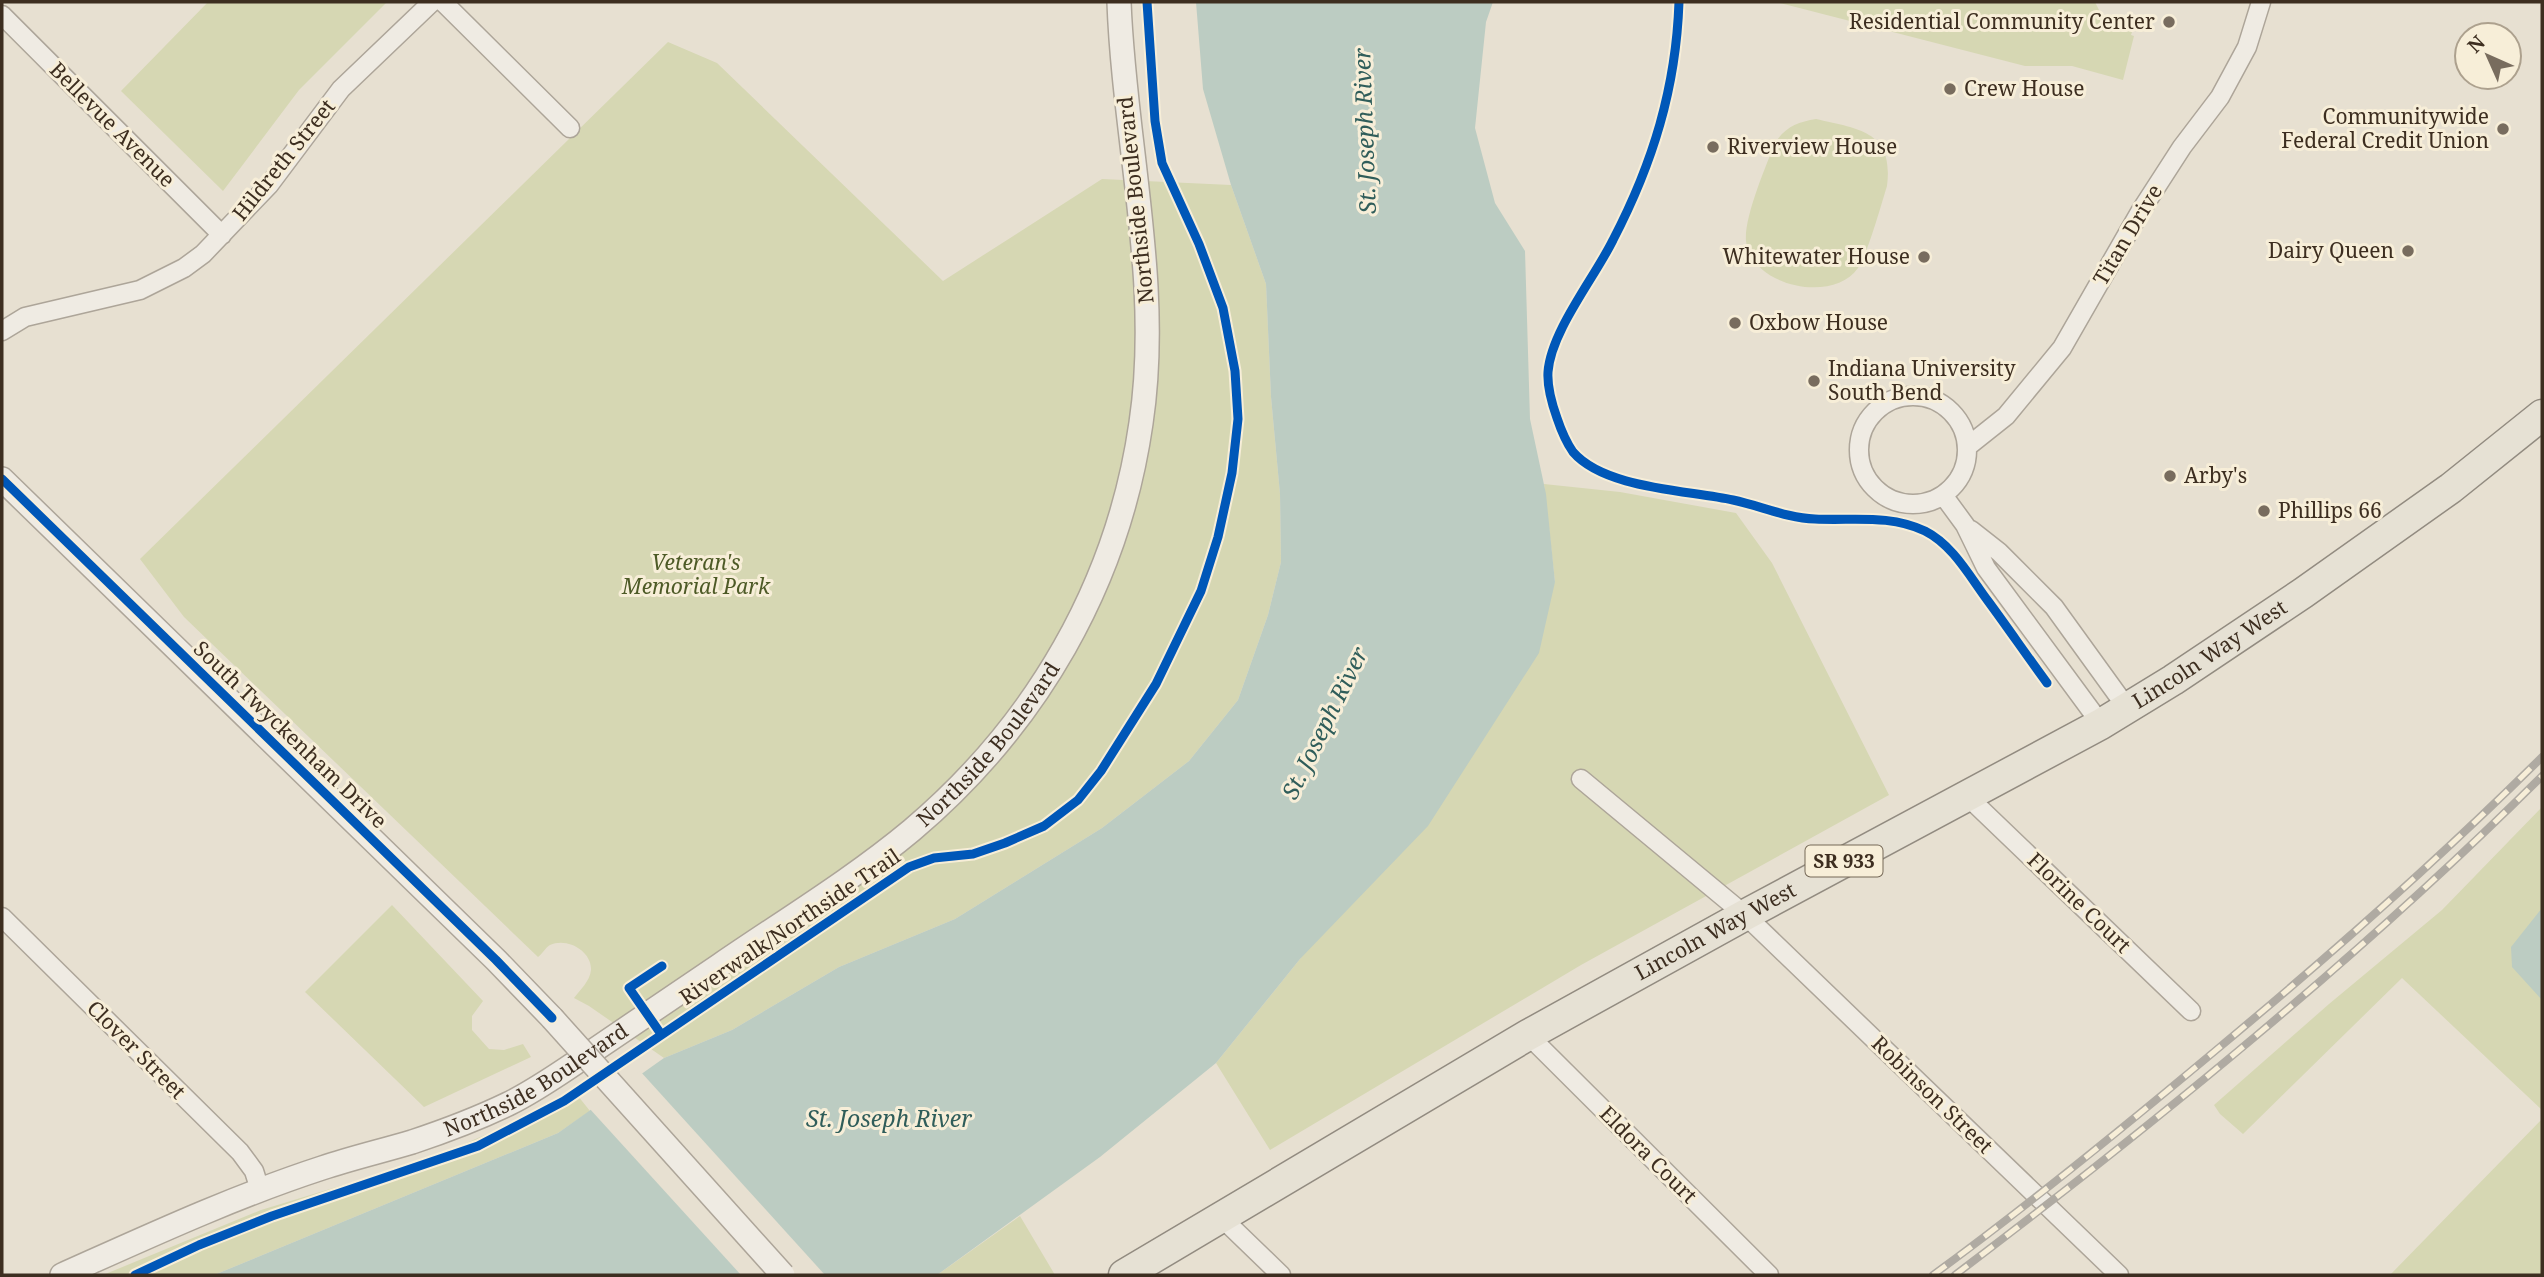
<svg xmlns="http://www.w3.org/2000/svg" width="2544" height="1277" viewBox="0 0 2544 1277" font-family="'Noto Serif',serif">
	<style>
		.green { fill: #d6d7b3 }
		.water { fill: #bcccc2 }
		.pier { fill: #e7e0d1 }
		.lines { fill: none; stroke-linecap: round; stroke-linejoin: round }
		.minor-casing { stroke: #ada599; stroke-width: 21 }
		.tertiary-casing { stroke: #ada599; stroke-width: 26 }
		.primary-casing { stroke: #928b80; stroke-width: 33 }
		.minor { stroke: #efebe3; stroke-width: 18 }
		.tertiary { stroke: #efebe3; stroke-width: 23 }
		.primary { stroke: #e6e1d4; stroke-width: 30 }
		.rail-casing { stroke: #afaaa2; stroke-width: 8 }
		.rail { stroke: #f7eed8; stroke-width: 5; stroke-dasharray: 16; stroke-linecap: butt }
		.tertiary-bridge-casing { stroke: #ada599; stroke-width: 26; stroke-linecap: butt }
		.tertiary-bridge { stroke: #efebe3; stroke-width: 23 }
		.cycleway-casing { stroke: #f7eed8; stroke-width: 13 }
		.cycleway { stroke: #0057b8; stroke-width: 9 }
		.poi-dot { fill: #786c5e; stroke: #f7eed8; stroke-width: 2.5 }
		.labels { text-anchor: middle; stroke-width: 6; stroke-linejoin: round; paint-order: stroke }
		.shield { fill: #f7eed8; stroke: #756857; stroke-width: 2 }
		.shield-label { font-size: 19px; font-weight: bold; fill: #3d2e20 }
		.poi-label { font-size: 21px; fill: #3d2e20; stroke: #f7eed8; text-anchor: start }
		.street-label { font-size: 21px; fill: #3d2e20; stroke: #f7eed8 }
		.park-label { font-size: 21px; font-style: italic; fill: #4d5a26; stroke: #f7eed8 }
		.water-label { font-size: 23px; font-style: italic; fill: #2f5d5a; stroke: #f7eed8 }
	</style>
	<rect width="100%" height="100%" fill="#e7e0d1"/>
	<path class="green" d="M208,2h179l-88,88 -76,101 -102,-100z
		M1776,2h319l10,20 28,7 -2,6 3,1 -11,44 -51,-14h-47z
		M668,42l49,21 226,218 159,-102 129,6 35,99 5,113 9,97 1,68 -13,53 -30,85 -49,61 -87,67 -147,91 -116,48 -107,63 -68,28 -75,-52 -15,-8c6,-8 16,-17 17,-28 1,-19 -24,-33 -41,-25 -4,2 -8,9 -12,12l-354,-340 -44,-58z
		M1816,119c43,10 78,12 71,67 -6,19 -19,67 -29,82 -26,37 -108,17 -112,-27 -2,-24 20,-75 29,-98 10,-16 23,-21 41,-24z
		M1544,484l76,8 116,21 36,50 117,232 -308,170 -311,185 -54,-87 84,-104 255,-377z
		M2542,807v303l-140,-132 -159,156 -23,-20 -6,-9 115,-101 113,-94z
		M392,905l91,96 -11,15v14l17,19 15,1 19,-6 8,13 -107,50 -119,-115z
		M574,1091l16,20 -32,22 -344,142h-111l158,-65 171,-52 78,-34z
		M2542,1119v156h-152z
		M1020,1216l35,59h-118z"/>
	<path class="water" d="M1196,2h297l-7,20 -11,106 20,75 30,48 5,168 16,75 9,88 -16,71 -111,173 -128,133 -84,104 -116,94 -163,118h-723l344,-142 106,-75 68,-28 107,-63 116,-48 147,-91 87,-67 49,-61 30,-85 13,-53 -1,-68 -9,-97 -5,-113 -35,-99 -28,-96z
		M2542,908v92l-30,-33 -1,-20z"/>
	<path class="pier" d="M640,1071l185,204h-84l-152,-167z"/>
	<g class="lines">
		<g class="minor-casing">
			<path id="minor" d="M443,2l127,126
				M2,15l220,220
				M2,331l23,-14 115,-27 44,-22 19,-14 66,-69 72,-96 91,-87
				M1859 450a54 54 0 1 1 108 0a54 54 0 1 1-108 0Z
				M1967,447l39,-31 56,-68 78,-136 42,-65 38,-50 27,-50 14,-45
				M1943,495l22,30 21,43 115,156
				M1971,530l28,22 55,55 73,101
				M1581,779l164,136 374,360
				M1966,795l225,216
				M2,917l238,235 14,19 6,19
				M1528,1035l241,240
				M1222,1218l59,57"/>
		</g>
		<g class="tertiary-casing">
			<g id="tertiary">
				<path d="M2,479l494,481 56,58"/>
				<path id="s1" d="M62,1275c85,-38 171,-78 260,-107 30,-10 60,-17 90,-26 33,-11 65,-23 96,-38 31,-15 59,-36 88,-55 41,-28 83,-56 124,-84 64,-44 132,-85 192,-135 124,-105 206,-246 229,-407 21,-140 -17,-282 -22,-421"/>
			</g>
		</g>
		<g class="primary-casing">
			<g id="primary">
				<path id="s2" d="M1124,1275l404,-240 217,-120 356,-191 72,-44 130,-87 148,-105 91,-73"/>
			</g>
		</g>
		<use href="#minor" class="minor"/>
		<use href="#tertiary" class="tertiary"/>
		<use href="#primary" class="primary"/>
		<g class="rail-casing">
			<path id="rail" d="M1933,1275c97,-71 190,-147 282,-224 113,-94 223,-191 327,-294
				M1955,1275c202,-153 407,-320 587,-499"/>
		</g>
		<use href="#rail" class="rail"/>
		<g class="tertiary-bridge-casing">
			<path id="tertiary-bridge" d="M552,1018l231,257"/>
		</g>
		<use href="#tertiary-bridge" class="tertiary-bridge"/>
		<g class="cycleway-casing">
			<path id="cycleway" d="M1679,2c-3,86 -26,161 -66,238 -18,37 -62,91 -65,132 -1,16 4,32 9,46 4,12 9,24 16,34 32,37 115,38 160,48 28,6 54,18 82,19 38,2 74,-5 110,12 28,14 45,46 63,70 20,27 39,55 59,82
				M2,479l494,481 56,58
				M661,1034l-32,-46 33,-22
				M135,1275l64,-30 73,-29 206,-70 86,-45 345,-234 25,-9 39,-4 32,-11 39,-17 34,-26 23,-29 55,-87 45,-93 17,-54 14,-64 6,-54 -3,-48 -12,-63 -24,-64 -37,-81 -7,-42 -8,-119"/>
		</g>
		<use href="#cycleway" class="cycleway"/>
	</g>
	<g class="poi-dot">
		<circle cx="2169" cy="22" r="7"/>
		<circle cx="1950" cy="89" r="7"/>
		<circle cx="2503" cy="129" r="7"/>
		<circle cx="1713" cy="147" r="7"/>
		<circle cx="2408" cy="251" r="7"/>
		<circle cx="1924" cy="257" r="7"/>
		<circle cx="1735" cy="323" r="7"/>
		<circle cx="1814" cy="381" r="7"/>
		<circle cx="2170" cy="476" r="7"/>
		<circle cx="2264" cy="511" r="7"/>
	</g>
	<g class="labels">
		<rect class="shield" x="1805.5" y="845.5" width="77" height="31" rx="5"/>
		<g class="shield-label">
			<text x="1844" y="868">SR 933</text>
		</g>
		<g class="poi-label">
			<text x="2155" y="29" text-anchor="end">Residential Community Center</text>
			<text x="1964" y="96">Crew House</text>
			<text x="2489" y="124" text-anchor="end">Communitywide<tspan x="2489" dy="24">Federal Credit Union</tspan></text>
			<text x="1727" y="154">Riverview House</text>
			<text x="2394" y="258" text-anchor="end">Dairy Queen</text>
			<text x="1910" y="264" text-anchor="end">Whitewater House</text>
			<text x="1749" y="330">Oxbow House</text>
			<text x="1828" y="376">Indiana University<tspan x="1828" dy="24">South Bend</tspan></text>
			<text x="2184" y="483">Arby's</text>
			<text x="2278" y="518">Phillips 66</text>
		</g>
		<g class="street-label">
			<text transform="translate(112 125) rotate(45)" y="7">Bellevue Avenue</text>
			<text transform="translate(284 160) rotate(-51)" y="7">Hildreth Street</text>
			<text transform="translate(1136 200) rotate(-96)" y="7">Northside Boulevard</text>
			<text transform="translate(2128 235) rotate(-59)" y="7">Titan Drive</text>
			<text dy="7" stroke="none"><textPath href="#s2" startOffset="1251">Lincoln Way West</textPath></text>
			<text transform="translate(290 735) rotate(44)" y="7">South Twyckenham Drive</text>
			<text dy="7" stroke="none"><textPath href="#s1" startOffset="1082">Northside Boulevard</textPath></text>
			<text transform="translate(2079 903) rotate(44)" y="7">Florine Court</text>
			<text transform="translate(790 927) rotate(-34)" y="7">Riverwalk/Northside Trail</text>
			<text dy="7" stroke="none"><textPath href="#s2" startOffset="684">Lincoln Way West</textPath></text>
			<text transform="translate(136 1050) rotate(45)" y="7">Clover Street</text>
			<text dy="7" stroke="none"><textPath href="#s1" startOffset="514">Northside Boulevard</textPath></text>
			<text transform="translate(1932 1095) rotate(44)" y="7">Robinson Street</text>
			<text transform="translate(1648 1155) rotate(45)" y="7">Eldora Court</text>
		</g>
		<g class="park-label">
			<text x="696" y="570">Veteran's<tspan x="696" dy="24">Memorial Park</tspan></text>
		</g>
		<g class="water-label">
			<text transform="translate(1365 131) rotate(-92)" y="8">St. Joseph River</text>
			<text transform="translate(1325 723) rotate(-64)" y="8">St. Joseph River</text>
			<text x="889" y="1127">St. Joseph River</text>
		</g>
	</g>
	<rect width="2544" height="1277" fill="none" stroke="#3d2e20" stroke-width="7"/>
	<g transform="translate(2488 56) rotate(315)"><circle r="33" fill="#f7eed8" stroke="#ada18e" stroke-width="2"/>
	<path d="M0-5L12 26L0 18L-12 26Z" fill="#786c5e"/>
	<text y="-10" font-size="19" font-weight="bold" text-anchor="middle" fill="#3d2e20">N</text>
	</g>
</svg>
